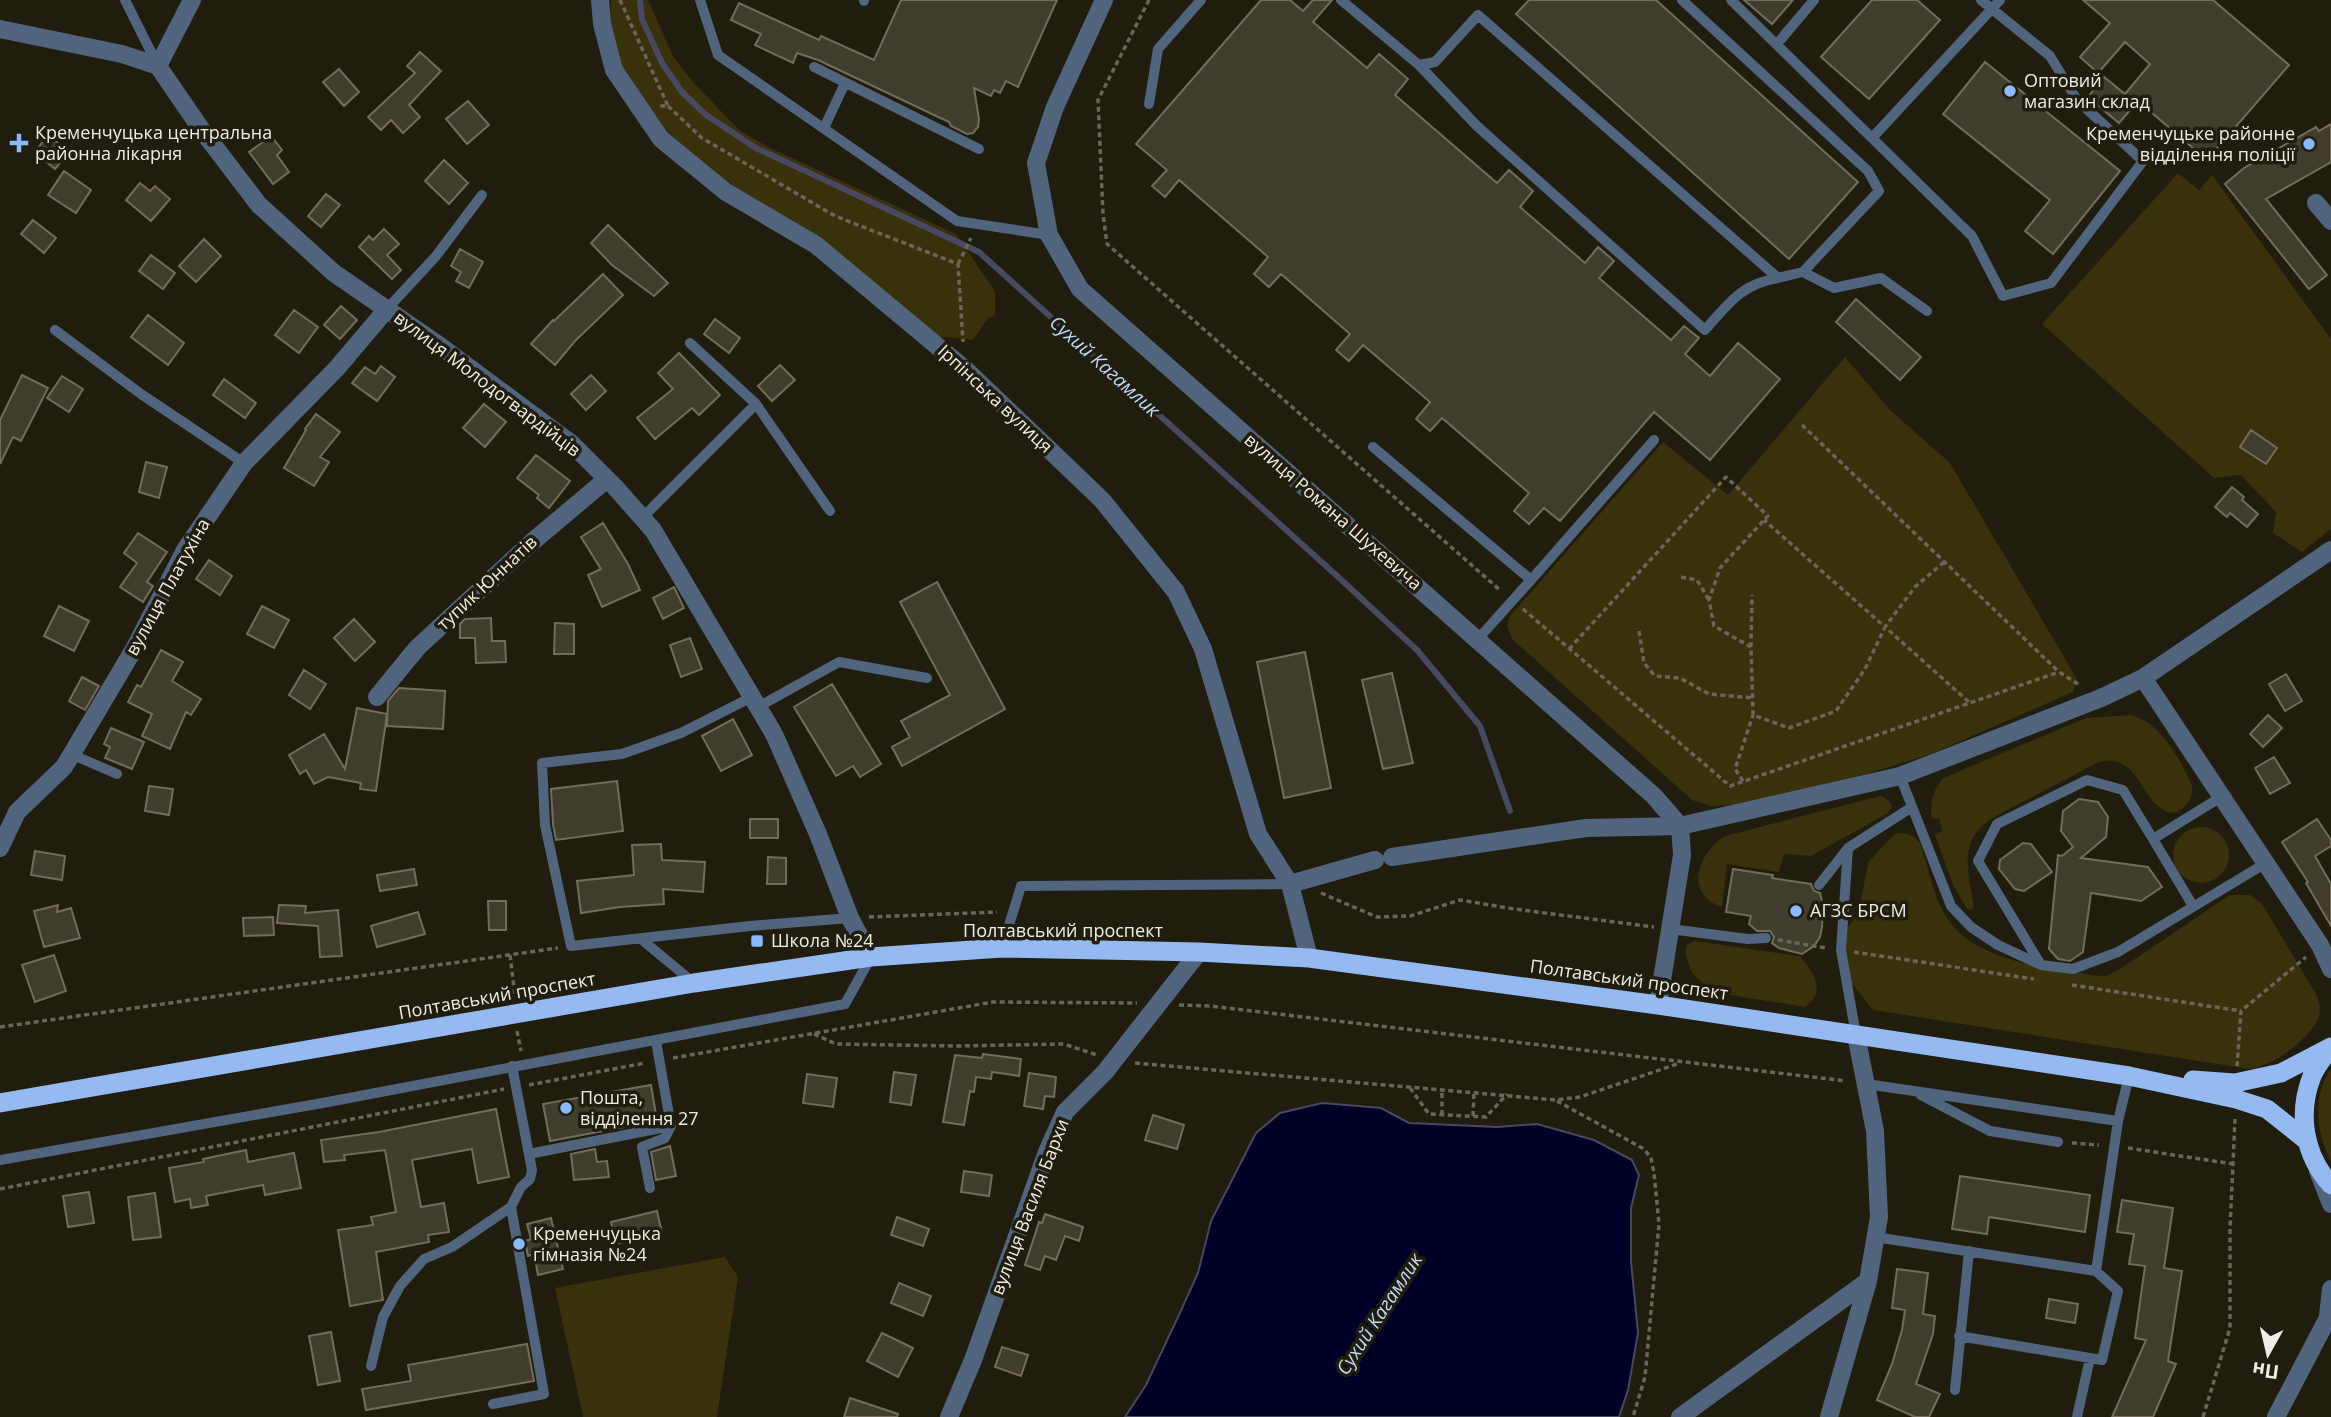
<svg xmlns="http://www.w3.org/2000/svg" width="2331" height="1417" viewBox="0 0 2331 1417" font-family="'Open Sans',sans-serif">
	<style>
		.green { fill: #39300c }
		.water { fill: #000127; stroke: #484860; stroke-width: 2 }
		.lines { fill: none; stroke-linecap: round; stroke-linejoin: round }
		.stream { stroke: #484860; stroke-width: 6 }
		.building { fill: #413d2e; stroke: #716c5b; stroke-width: 2 }
		.path { stroke: #696659; stroke-width: 3.5; stroke-dasharray: 5 3.5; stroke-linecap: butt }
		.service { stroke: #51647e; stroke-width: 10 }
		.minor { stroke: #51647e; stroke-width: 18 }
		.tertiary { stroke: #51647e; stroke-width: 18 }
		.trunk { stroke: #94baf1; stroke-width: 19 }
		.poi-dot { fill: #8bb9fc; stroke: #201c0e; stroke-width: 2.5 }
		.labels { text-anchor: middle; stroke-width: 7; stroke-linejoin: round; paint-order: stroke }
		.poi-label { font-size: 18px; fill: #f0ede4; stroke: #201c0e; text-anchor: start }
		.street-label { font-size: 18px; fill: #f0ede4; stroke: #201c0e }
		.water-label { font-size: 19px; font-style: italic; fill: #c2dafd; stroke: #201c0e }
	</style>
	<rect width="100%" height="100%" fill="#201c0e"/>
	<path class="green" d="M611,0h37l26,58 20,25 45,47 29,17 188,87 39,57v25l-7,2 -15,22 -38,-4 -52,-46 -64,-53 -69,-38 -80,-64 -31,-40 -18,-30 -11,-44z
		M2178,173l21,17 13,-15 119,164v190l-29,23 -29,-19 3,-21 -35,-37 -27,3 -172,-154z
		M1845,357l45,53 60,53 127,216 -4,13 -142,62 -94,29 -101,22 -25,1 -19,-6 -179,-160 -6,-13 3,-11 153,-174 65,53z
		M2131,715c29,7 50,45 61,71 1,13 -6,23 -18,27 -36,-4 -30,-61 -75,-51l-105,55c-37,23 -26,53 -20,89l-1,4 -6,-1 -14,-24 -17,-47 -1,-4 7,-3 -3,-13 -7,1c-3,-16 1,-28 11,-41l143,-60z
		M1880,796c6,1 9,4 12,10l-4,7 -77,43 -27,-2 -5,18 -52,-8 -5,43c-39,-13 -24,-54 3,-71z
		M2173 855a28 28 0 1 1 56 0a28 28 0 1 1-56 0Z
		M1898,833c10,0 15,2 22,10 9,25 13,54 28,76 23,37 81,46 120,52 13,2 26,5 38,5l11,-5 113,-76h20l12,9 54,90c3,7 5,14 3,22 -8,23 -46,50 -69,53l-377,-59 -24,-30 -5,-42 3,-10 11,-13 10,-52 23,-26z
		M1695,941l104,15c15,15 28,36 6,51l-93,-15 -20,-19 -5,-14 -2,-7 2,-7z
		M2331,1069v93c-14,-29 -20,-65 0,-93z
		M725,1257l13,20 -21,140h-134l-28,-129z"/>
	<path class="water" d="M1322,1103l59,5 28,15 88,4 40,-3 57,16 38,20 7,15 -8,33v53l7,72 -10,57 -9,27h-494l21,-32 32,-68 20,-44 13,-52 45,-88 24,-20z"/>
	<g class="lines">
		<path class="stream" d="M640,0l2,19 20,44 20,29 24,23 50,33 223,104 357,323 81,75 63,76 30,85"/>
	</g>
	<path class="building" d="M901,0h156l-39,87 -12,-6 -6,12 -6,-3 -3,6 -17,-8 5,31 -1,8 -5,6 -6,1 -16,-8 -2,-4 -131,-62 -21,-7 -4,10 -38,-18 6,-11 -30,-14 8,-17 80,37 2,-4 53,24z
		M1261,0h29l13,11 10,-11h19l-19,22 54,46 12,-14 29,25 -13,16 102,88 12,-13 24,21 -13,16 65,56 13,-16 16,14 -15,17 72,62 13,-14 15,12 -14,16 25,22 28,-33 42,36 -70,81 -56,-48 -94,109 -16,-13 -15,16 -15,-13 15,-18 -87,-75 -12,13 -14,-12 14,-17 -67,-57 -14,16 -13,-11 14,-16 -69,-60 -12,13 -15,-13 14,-17 -89,-77 -14,17 -13,-11 15,-16 -31,-26z
		M1529,0h127l202,182 -69,77 -273,-245z
		M1744,0h49l-21,24z
		M1872,0h45l23,20 -71,79 -48,-42z
		M2083,0h130l76,65 -82,95 -69,-59 -19,22 -31,-26 16,-20 21,17 25,-30 -25,-22 -27,31 -18,-16 30,-34z
		M420,52l21,19 -32,34 11,12 -17,16 -12,-13 -10,10 -13,-13 47,-44 -8,-7z
		M1985,62l135,109 -67,83 -28,-23 25,-31 -107,-86z
		M339,69l20,23 -15,14 -21,-24z
		M468,101l21,24 -22,19 -21,-25z
		M2331,124v38l-65,37 61,76 -18,14 -84,-105 19,-16 72,-41 3,4z
		M48,135l21,17 -14,17 -20,-17z
		M271,136l11,14 -5,5 12,17 -16,12 -24,-32z
		M444,160l24,23 -19,21 -24,-23z
		M64,171l27,19 -15,23 -28,-18z
		M140,183l10,8 5,-5 15,13 -19,22 -25,-21z
		M326,194l14,11 -19,22 -13,-11z
		M33,220l23,18 -12,15 -23,-19z
		M608,225l60,58 -14,13 -42,-31 -21,-22z
		M384,229l15,15 -12,11 14,15 -9,9 -33,-32 10,-11 4,4z
		M204,239l17,17 -25,26 -17,-16z
		M460,249l23,13 -14,26 -13,-7 5,-9 -10,-6z
		M151,255l24,18 -12,16 -24,-18z
		M603,274l20,21 -48,46 -20,24 -24,-21 22,-24 1,1z
		M1856,299l65,58 -21,23 -64,-58z
		M341,306l16,14 -17,19 -16,-14z
		M294,310l24,17 -19,26 -24,-18z
		M148,315l36,28 -16,22 -37,-28z
		M715,319l25,19 -11,15 -25,-19z
		M679,353l41,42 -21,20 -7,-7 -37,31 -18,-21 36,-29 -15,-16z
		M780,365l15,15 -23,21 -14,-15z
		M381,366l14,11 -18,24 -25,-18 13,-16 10,7z
		M22,375l26,13 -27,53 -8,-4 -13,27v-44z
		M591,375l15,16 -20,19 -15,-16z
		M62,376l21,13 -14,23 -22,-14z
		M224,379l32,24 -11,15 -32,-23z
		M484,404l22,18 -21,25 -22,-19z
		M316,414l24,18 -20,25 9,5 -15,24 -30,-18 22,-38 -1,-1z
		M2251,430l26,18 -11,16 -26,-17z
		M536,455l34,26 -21,27 -12,-10 2,-3 -22,-17z
		M146,462l21,5 -8,31 -20,-6z
		M2232,487l12,10 -2,3 16,14 -11,13 -17,-14 -3,4 -12,-10z
		M603,523l25,41 12,26 -38,17 -14,-32 13,-6 -20,-32z
		M138,533l29,19 -20,30 6,4 -10,16 -23,-15 17,-24 -13,-10z
		M209,560l23,16 -12,19 -24,-16z
		M937,582l68,127 -103,57 -10,-19 18,-10 -9,-16 49,-26 -50,-93z
		M674,587l10,21 -21,11 -10,-21z
		M59,606l30,15 -15,30 -30,-15z
		M262,606l27,14 -15,28 -27,-14z
		M491,618l1,23h13l1,21 -30,1 -1,-25h-15v-14l5,-5z
		M354,619l21,23 -20,19 -21,-23z
		M555,623l19,1v30h-20z
		M690,638l12,31 -21,8 -11,-32z
		M161,650l22,12 -11,19 29,18 -10,16 -5,-3 -16,37 -28,-13 10,-22 -24,-12 9,-17 4,2z
		M1305,652l26,136 -47,10 -27,-136z
		M304,670l22,14 -16,25 -21,-14z
		M1392,673l21,90 -30,6 -21,-89z
		M2286,674l16,27 -17,10 -16,-27z
		M82,677l17,9 -14,24 -16,-9z
		M832,684l49,80 -21,13 -7,-11 -17,10 -42,-69z
		M399,688l46,3 -2,38 -56,-3 1,-25z
		M357,708l30,6 -11,77 -16,-2 1,-6 -33,-6 -14,7 -8,-14 -6,4 -11,-19 35,-21 21,35z
		M2268,715l14,13 -19,19 -13,-13z
		M733,719l19,36 -31,16 -19,-35z
		M111,728l33,14 -12,27 -27,-11 5,-11 -6,-3z
		M2274,757l16,26 -20,11 -15,-26z
		M617,781l6,50 -67,9 -3,-16 -2,-35z
		M149,786l24,3 -4,26 -24,-4z
		M2079,799l19,3 10,15 -2,20 -25,21 67,9 14,20 -21,14 -50,-8 -8,59 -13,9 -12,-2 -9,-10 9,-94 4,1 11,-9 -12,-16 2,-20z
		M750,819h28v19h-28z
		M2317,819l14,21v6l-16,10 16,28v42l-25,-43 2,-1 -26,-40z
		M2023,843l8,1 21,28 -28,19 -9,-2 -16,-20 1,-9z
		M661,844l1,16 43,2 -2,30 -40,-3 1,15 -44,3 -39,6 -4,-32 57,-6 -2,-30z
		M35,851l30,5 -3,24 -31,-5z
		M768,857l18,1v26h-19z
		M414,869l3,16 -37,6 -3,-16z
		M1733,869l40,6 -1,3 39,6 3,7 6,2 3,12 -1,22 -2,10 -6,9 -12,8 -23,-6 -7,-5 2,-6 -4,-6h-13l-8,-7 2,-8 -25,-4z
		M488,901h18v29h-17z
		M58,905l-1,7 14,-4 9,30 -36,9 -10,-36z
		M279,905l27,1 -1,7 33,-3 4,46 -22,1 -2,-31 -41,-3z
		M418,912l7,22 -48,13 -6,-21z
		M273,917l1,18 -30,1 -1,-18z
		M54,955l12,36 -31,11 -13,-37z
		M983,1054l38,5 -2,17 -27,-4 -1,7 -15,-2 -2,15 -4,-1 -6,34 -21,-3 12,-67 27,3z
		M894,1072l22,3 -5,30 -21,-3z
		M1029,1073l27,4 -2,20 -9,-1 -2,13 -19,-3z
		M807,1074l30,4 -4,29 -30,-4z
		M651,1085l6,36 -107,20 -7,-37z
		M496,1109l13,68 -31,6 -6,-34 -60,11 9,47 23,-4 5,29 -21,3 1,7 -53,10 7,48 -33,6 -12,-76 35,-5 -2,-8 25,-5 -11,-62 -41,5 1,5 -21,2 -3,-22 58,-8z
		M1153,1115l31,10 -7,24 -32,-9z
		M670,1146l6,30 -20,4 -5,-28z
		M595,1149l2,13 10,-1 2,16 -35,3 -3,-26z
		M246,1150l2,12 46,-9 7,35 -36,7 -2,-10 -57,11 2,9 -17,3 -1,-9 -15,3 -6,-34 35,-6 -1,-3z
		M964,1171l28,4 -3,21 -28,-4z
		M1960,1176l130,19 -5,37 -96,-15 -2,17 -35,-5z
		M89,1192l5,31 -26,4 -5,-31z
		M155,1193l6,44 -28,3 -5,-43z
		M2122,1200l51,8 -9,60 18,3 -14,90 8,3 -23,53h-41l34,-77 -11,-2 10,-72 -16,-2 5,-30 -17,-2z
		M657,1211l5,22 -46,11 -5,-22z
		M1045,1214l38,13 -4,14 -14,-5 -9,24 -11,-4 -5,14 -15,-5 14,-43 3,1z
		M897,1217l32,12 -6,17 -32,-11z
		M551,1218l12,51 -25,6 -4,-21 -6,2 -3,-15 6,-2 -4,-15z
		M1897,1269l31,4 -5,41 12,2 -2,18 -17,50 24,10 -11,23h-14l-38,-17 15,-36 10,-34 3,-20 -13,-2z
		M899,1283l32,13 -8,20 -32,-13z
		M2049,1299l29,5 -3,19 -29,-5z
		M331,1332l9,49 -22,4 -9,-49z
		M882,1333l31,15 -15,29 -31,-16z
		M527,1344l7,37 -168,29 -4,-21 49,-8 -3,-16z
		M1002,1347l26,8 -7,21 -26,-9z
		M850,1398l48,16 -1,3h-53z"/>
	<g class="lines">
		<path class="path" d="M620,0l48,106h-8
			M1149,0l-51,100 5,114 4,30 394,347
			M668,106l34,32 133,78 123,48 5,78
			M958,264l13,-26
			M1802,425l257,247 22,14
			M1944,562l-29,25 -30,40 85,76
			M1681,577l16,3 12,20
			M1523,609l207,177 329,-114
			M1639,631l5,32 11,13 25,2 29,16 44,4
			M1751,647l1,-52
			M1569,649l157,-172 42,39 -4,4 -44,48 -11,32 5,26 37,21 2,68 36,13 47,-17 29,-42 20,-42 -121,-107
			M1743,781l-8,-12 18,-54
			M1321,893l56,24 33,-1 50,-16 54,9 140,18
			M869,917l128,-5
			M1778,940l48,8
			M1854,952l180,27
			M510,955l5,41
			M2072,985l169,26
			M1179,1005l31,1 636,75
			M0,1027l558,-79
			M517,1031l4,20
			M814,1034l22,10 120,2 108,-2 33,11
			M673,1058l320,-56 144,1
			M1135,1063l420,37 25,-3 100,-34
			M2237,1066l4,-55 65,-54
			M529,1085l116,-22
			M1410,1088l19,26 57,3 21,-23
			M1557,1101l87,48 7,9 3,15 5,51 -14,153 -12,40
			M1442,1115v-25
			M1473,1116l1,-24
			M2072,1143l27,2
			M2128,1148l105,16
			M0,1189l504,-100
			M2203,1417l27,-89v-99l5,-110"/>
		<path class="service" d="M125,0l33,66
			M700,0l18,55 239,166 92,14
			M1341,0l78,65 16,-3 43,-47 300,263 25,-6 76,-81 -11,-20 -186,-171
			M1731,0l241,236 31,60 48,-13 92,-122 -66,-61 -27,-44 -69,-56
			M864,1v-1
			M1777,44l37,-44
			M1419,65l58,61 228,204c23,-26 36,-46 73,-52
			M814,67l165,82
			M1149,104l9,-55 43,-49
			M824,128l21,-45
			M1872,138l128,-138
			M1803,272l31,16 47,-10 46,33
			M387,309l49,-53 46,-61
			M55,330l86,64 103,69
			M756,404l74,107
			M1373,447l158,133 -53,59
			M642,518l114,-114 -66,-61
			M1531,580l123,-140
			M752,697l-71,36 -59,21 -80,9 3,62 26,121 179,-20 100,-8
			M758,707l81,-45 88,16
			M71,754l46,20
			M1900,776l51,130 20,21 27,18 43,20 32,4 45,-17 148,-89
			M1848,848l-7,102 15,85
			M1819,885l29,-37 64,-41
			M2193,906l-40,-67 68,-42
			M1670,929l78,10 18,-1
			M641,939l53,44
			M1002,948l19,-62 269,-2
			M2041,965l-63,-104 19,-37 90,-44 36,10 30,49
			M1866,1084l252,37
			M1921,1095l69,36 68,11
			M529,1154l142,-28
			M0,1160l328,-58 517,-98 26,-47
			M650,1188l-8,-41 23,-9 6,-12 -15,-85
			M1875,1237l221,34 22,20 -16,69 -143,-24
			M2096,1271l22,-150 11,-45
			M371,1366l12,-49 17,-31 24,-27 28,-12 59,-40
			M1955,1390l14,-139
			M493,1404l51,-10 -33,-187 10,-20 9,-8 2,-9 -20,-104
			M2077,1417l13,-59"/>
		<path class="minor" d="M600,0l2,24 12,46 47,69 65,53 90,53 150,125 136,130 74,92 27,57 55,185 32,50 19,74
			M1104,0l-49,107 -19,56 13,72 31,54 574,507 26,30 2,29 -24,150
			M0,29l122,25 36,12
			M158,66l43,63 58,76 75,68 106,73 132,98 43,43 38,43 121,204 44,100 32,84 21,39
			M158,66l34,-66
			M2316,203l15,18
			M2143,678l177,267 11,24
			M377,697l40,-49 115,-106 75,-63
			M0,848l17,-36 47,-45 70,-118 51,-99 59,-87 93,-95 50,-59
			M1392,857l194,-29 94,-2 220,-50 201,-78 42,-20 188,-128
			M1290,884l85,-24
			M949,1417l24,-57 74,-208 18,-40 40,-40 94,-120
			M1680,1417l188,-136
			M1829,1417l39,-136 11,-64 -4,-86 -19,-96"/>
		<path class="tertiary" d="M2318,1171l13,33
			M2328,1316l3,-27
			M2276,1417l55,-105"/>
		<path class="trunk" d="M2330,1048c-6,9 -14,18 -18,28 -15,38 -8,79 19,109
			M2193,1080l42,3 46,-10 50,-26
			M0,1103l694,-120 177,-26 131,-9 197,4 110,6 349,47 471,71 107,23 31,10 39,31"/>
	</g>
	<g class="poi-dot">
		<circle cx="2010" cy="91" r="7"/>
		<path d="M15.5 132.5h7v7h7v7h-7v7h-7v-7h-7v-7h7z"/>
		<circle cx="2309" cy="144" r="7"/>
		<circle cx="1796" cy="911" r="7"/>
		<rect x="750" y="934" width="14" height="14" rx="3.5"/>
		<circle cx="566" cy="1108" r="7"/>
		<circle cx="519" cy="1244" r="7"/>
	</g>
	<g class="labels">
		<g class="poi-label">
			<text x="2024" y="87">Оптовий<tspan x="2024" dy="21">магазин склад</tspan></text>
			<text x="35" y="139">Кременчуцька центральна<tspan x="35" dy="21">районна лікарня</tspan></text>
			<text x="2295" y="140" text-anchor="end">Кременчуцьке районне<tspan x="2295" dy="21">відділення поліції</tspan></text>
			<text x="1810" y="917">АГЗС БРСМ</text>
			<text x="771" y="947">Школа №24</text>
			<text x="580" y="1104">Пошта,<tspan x="580" dy="21">відділення 27</tspan></text>
			<text x="533" y="1240">Кременчуцька<tspan x="533" dy="21">гімназія №24</tspan></text>
		</g>
		<g class="street-label">
			<text transform="translate(487 384) rotate(37)" y="6">вулиця Молодогвардійців</text>
			<text transform="translate(995 399) rotate(43)" y="6">Ірпінська вулиця</text>
			<text transform="translate(1333 512) rotate(41)" y="6">вулиця Романа Шухевича</text>
			<text transform="translate(487 583) rotate(-43)" y="6">тупик Юннатів</text>
			<text transform="translate(168 587) rotate(-61)" y="6">вулиця Платухіна</text>
			<text x="1063" y="937">Полтавський проспект</text>
			<text transform="translate(1629 980) rotate(8)" y="6">Полтавський проспект</text>
			<text transform="translate(497 996) rotate(-10)" y="6">Полтавський проспект</text>
			<text transform="translate(1030 1207) rotate(-69)" y="6">вулиця Василя Бархи</text>
		</g>
		<g class="water-label">
			<text transform="translate(1105 366) rotate(42)" y="7">Сухий Кагамлик</text>
			<text transform="translate(1379 1314) rotate(-57)" y="7">Сухий Кагамлик</text>
		</g>
	</g>
	<g transform="translate(2268 1354) rotate(188)" stroke="#201c0e" stroke-width="5" paint-order="stroke">
	<path d="M0-5L12 26L0 18L-12 26Z" fill="#f0ede4"/>
	<text y="-10" font-size="19" font-weight="bold" text-anchor="middle" fill="#f0ede4">Пн</text>
	</g>
</svg>
